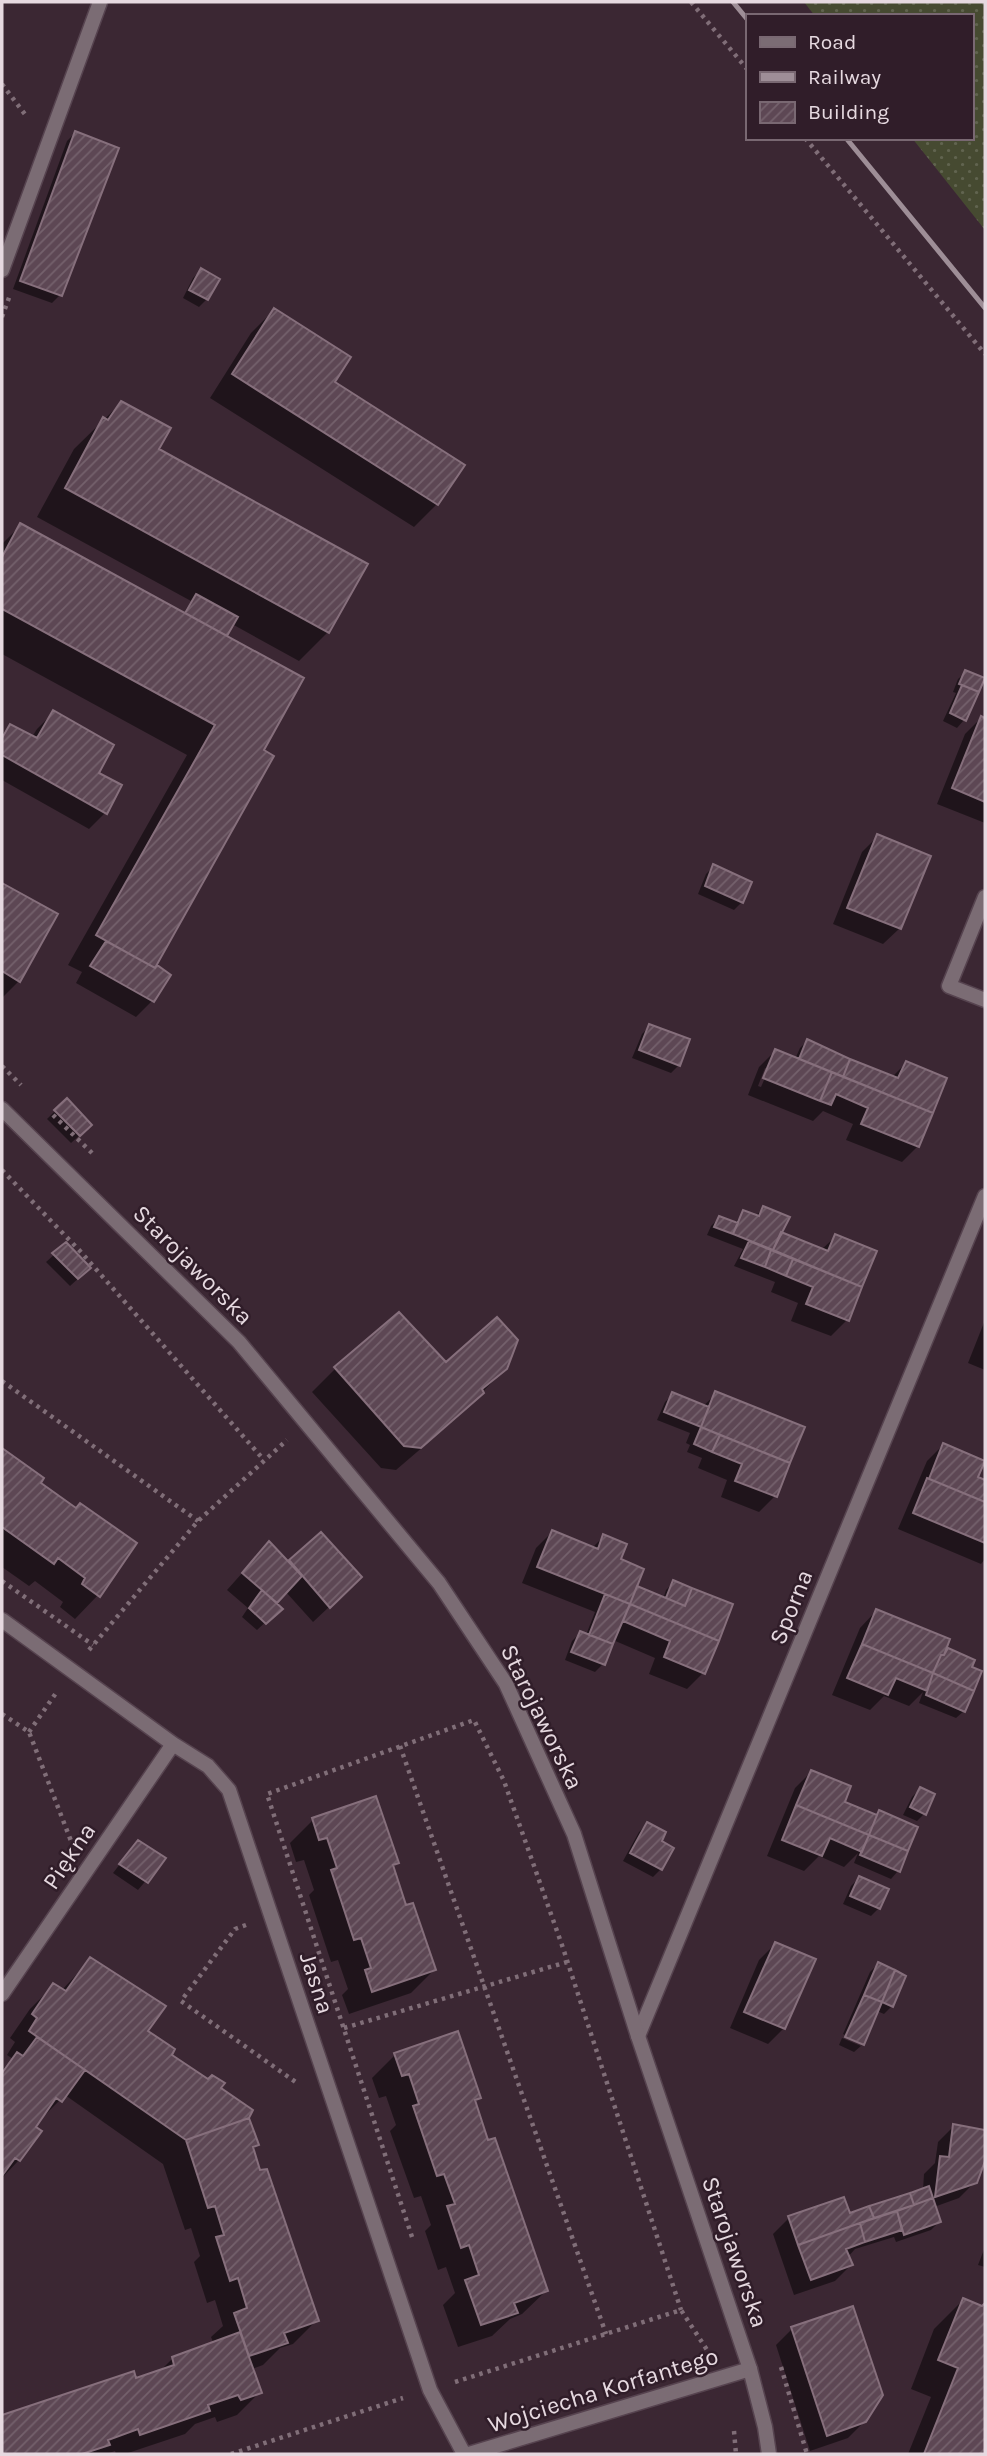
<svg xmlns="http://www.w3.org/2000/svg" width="987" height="2456" viewBox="0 0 987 2456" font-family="Karla,sans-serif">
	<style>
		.grass { fill: url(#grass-dots) }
		.shadow { fill: #0007; fill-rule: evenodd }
		.building { fill: url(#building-hatch); stroke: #866f7c; stroke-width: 2 }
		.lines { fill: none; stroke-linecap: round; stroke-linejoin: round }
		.minor-casing { stroke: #56434f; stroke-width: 17 }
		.tertiary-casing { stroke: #56434f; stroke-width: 17 }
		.path { stroke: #806e78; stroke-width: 4.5; stroke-dasharray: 3.5 5; stroke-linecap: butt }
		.minor { stroke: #7b6c74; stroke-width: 14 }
		.tertiary { stroke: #7b6c74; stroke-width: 14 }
		.rail { stroke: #9e8e97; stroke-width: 5 }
		.labels { text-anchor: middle; stroke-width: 5; stroke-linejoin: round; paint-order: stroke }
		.street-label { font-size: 24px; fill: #e6d9e0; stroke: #301d29 }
	</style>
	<defs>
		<pattern id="grass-dots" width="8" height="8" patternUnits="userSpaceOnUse" patternTransform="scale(1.75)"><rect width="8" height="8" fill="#464a31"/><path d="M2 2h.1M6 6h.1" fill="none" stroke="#61644f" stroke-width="1.8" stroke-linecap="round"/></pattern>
		<pattern id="building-hatch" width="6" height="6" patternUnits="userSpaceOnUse" patternTransform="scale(1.75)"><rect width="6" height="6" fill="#5d4754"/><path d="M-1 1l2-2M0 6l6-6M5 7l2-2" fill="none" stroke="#74616c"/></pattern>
	</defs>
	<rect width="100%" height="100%" fill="#3b2733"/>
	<path class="grass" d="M804,2h181v228l-73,-92h59v-122h-156z"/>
	<path class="shadow" d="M75,133l-15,162 -8,8 -39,-14 54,-148z
		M201,270l6,29 -8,8 -16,-9 10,-20z
		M274,310l163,194 -23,23 -204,-129 41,-65z
		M121,403l36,46 171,183 -29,29 -67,-37 -6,11 36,115 9,6 -120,216 1,29 -16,16 -60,-34 6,-11 -14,-7 119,-210 -185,-101v-110l19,-19 162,89 8,-13 -154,-84 37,-68z
		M966,672l-2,48 -7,8 -14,-7 13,-28 -3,-1 5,-13z
		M53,713l44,61 23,12 -15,27 -16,16 -87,-49v-46l8,-8 22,11 5,-8z
		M981,718l4,1v104l-48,-19 28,-70z
		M878,836l22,92 -17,16 -50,-20 29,-72z
		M714,866l28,36 -8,8 -36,-16 8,-20z
		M2,885l54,30 -37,66 -17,17z
		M650,1026l38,14 -10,26 -7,7 -39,-15 10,-24z
		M807,1041l85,36 14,-14 12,83 -16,16 -56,-22 7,-16 -30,-13 -10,10 -65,-26 11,-28 16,-16 20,8 5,-11zM765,1068h4l-8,19 -3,-1z
		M55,1111l27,22 -11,10 -24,-24z
		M764,1208l16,26 41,16 15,-14 39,16 -28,68 -16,16 -40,-15 7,-18 -27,-11 4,-10 -41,-16 9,-17 -36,-14 4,-9 8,-8 15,6 10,-12 11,4z
		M66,1244l15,32 -11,10 -24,-24z
		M399,1314l46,51 61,3 -47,48 -63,54 -15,-2 -69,-76 23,-23z
		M985,1320v50l-17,-7z
		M716,1394l87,34 -28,68 -16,16 -38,-15 6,-17 -29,-12 4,-10 -15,-6 3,-7 -4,-2 4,-10 -33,-13 8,-18 7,-7 30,12z
		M943,1445l32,33 10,4v77l-4,5 -83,-35 29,-68z
		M2,1451l40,27 -4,6 37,26 23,85 -23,24 -15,-12 3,-5 -28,-21 -6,5 -27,-19z
		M552,1532l40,16 12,-12 31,51 28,12 3,-9 8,-8 18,8 11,83 -16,16 -38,-15 6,-16 -42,-18 -10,24 -8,8 -30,-12 7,-19 8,-8 6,2 9,-23 -73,-29 14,-35z
		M321,1534l23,59 -31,29 -28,-31 -11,12 -2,13 -15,14 -15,-13 6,-9 -21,-18 42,-47 20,20z
		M876,1611l63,47 9,-8 16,61 -8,7 -37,-15 4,-11 -14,14 -25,-10 -14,14 -38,-15 28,-67z
		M811,1772l31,31 56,68 -7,8 -37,-16 4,-10 -14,14 -25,-11 -15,15 -37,-15 28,-68z
		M920,1789l4,25 -7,7 -14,-6 9,-18z
		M313,1820l84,43 -5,5 13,40 29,62 -23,23 -62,21 -7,-19 6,-6 -10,-29 -7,2 -22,-67 5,-5 -10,-30 -8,2 -6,-19z
		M647,1824l12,18 2,27 -8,8 -30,-16 16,-29z
		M131,1850l33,9 -26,31 -25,-17z
		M859,1878l20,30 -8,8 -28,-12 8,-18z
		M775,1944l9,84 -16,16 -38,-16 29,-68z
		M91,1959l55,73 24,24 49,33 28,29 10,27 -5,5 65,170 -24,24 -13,4 -17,17 -11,4 8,23 -23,23 -20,7 -2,-5 -20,7 -10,10 -60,20h-9l-1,-3 -9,3h-104v-37l131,-44 2,7 25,-9 13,-13 41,-14 -3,-7 12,-11 -8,-26 -8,3 -13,-41 6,-6 -9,-28 -6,2 -22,-66 -98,-69 -28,28 -18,37 -17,18v-108l11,-11 -6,-4 8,-13 -5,-4 20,-29 23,-23 8,5z
		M878,1964l14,42 -8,8 -7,-3 -16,35v-4l-18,-8 27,-62z
		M842,2038l19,8 -7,6 -15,-7z
		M395,2055l84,42 -5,6 13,39 59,149 -24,23 -12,5 -18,17 -34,11 -15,-42 12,-12 -9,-26 -8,3 -13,-39 6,-6 -10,-29 -7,2 -24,-67 6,-6 -10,-29 -7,2 -7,-20z
		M954,2126l31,5v26l-10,25 -16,16 -25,9 5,15 -8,8 -35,12 -2,-5 -39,12 -7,8 3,8 -16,16 -41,14 -21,-61 16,-16 60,-3 74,-25 1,-16 11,-11 3,-21z
		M985,2247v20l-7,-2z
		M963,2300l18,7 4,-2v149h-77l23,-57 -20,-8 23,-60z
		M792,2329l73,92 -17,17 -38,13 -34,-106z"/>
	<path class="building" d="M75,131l44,17 -57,148 -42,-15z
		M201,268l19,11 -12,21 -19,-10z
		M274,308l77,49 -16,25 130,83 -27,40 -206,-131z
		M121,401l50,27 -12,21 209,115 -39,69 -264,-145 38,-71 5,3z
		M20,523l284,155 -40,72 10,6 -119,212 -59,-33 119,-210 -213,-116v-52z
		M196,594l42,23 -11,19 -42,-23z
		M965,670l20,8 -6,14 -20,-8z
		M962,685l17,7 -13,29 -16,-8z
		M53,710l61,35 -15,28 23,12 -15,29 -105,-59v-17l8,-14 27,14z
		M981,716l4,2v84l-33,-14z
		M877,834l54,22 -30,73 -54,-21z
		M713,864l39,18 -9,21 -38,-17z
		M2,883l56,31 -38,68 -18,-11z
		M106,941l49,27 2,-3 14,10 -17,27 -64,-36z
		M649,1024l41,15 -10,27 -41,-16z
		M807,1039l43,20 -7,18 -44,-18z
		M775,1049l57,23 -12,29 -57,-23z
		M850,1059l48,19 8,-17 41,17 -14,35 -90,-36z
		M832,1072l101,41 -14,34 -58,-23 7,-16 -32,-14 -5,11 -11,-4z
		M67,1098l25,27 -12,11 -26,-26z
		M763,1206l27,11 -17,33 -40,-16 10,-24 16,6z
		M719,1216l19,7 -5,11 -19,-7z
		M781,1232l47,19 7,-17 42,17 -15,36 -89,-37z
		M749,1241l22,9 -6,17 -24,-9z
		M66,1242l25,26 -13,11 -26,-26z
		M771,1250l22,9 -7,17 -21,-9z
		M793,1259l69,28 -13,34 -43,-17 7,-17 -27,-11z
		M399,1312l47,50 51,-45 21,23 -11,29 -25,20 2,4 -63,55 -17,-2 -70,-79z
		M715,1391l90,36 -15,36 -89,-36z
		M672,1392l37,15 -8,20 -37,-15z
		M701,1427l19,8 -8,17 -18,-8z
		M720,1435l70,28 -13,34 -42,-16 7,-17 -30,-12z
		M943,1443l42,18 -7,16 7,3v22l-56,-23z
		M2,1448l42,30 -3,5 35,25 4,-5 57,40 -37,54 -18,-13 3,-6 -27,-20 -4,6 -52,-37z
		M927,1478l58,24v41l-72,-30z
		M552,1530l46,19 5,-15 24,10 -6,15 23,10 -14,35 -93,-37z
		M321,1532l41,45 -32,31 -41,-48z
		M269,1541l33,35 -25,27 -35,-30z
		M673,1580l19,8 -7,18 -19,-8z
		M637,1586l48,20 7,-18 41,16 -14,37 -89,-37z
		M262,1590l21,19 -17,15 -17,-16z
		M605,1594l25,10 -17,40 -24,-9z
		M630,1604l89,37 -14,33 -41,-17 6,-16 -47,-20z
		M876,1609l74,30 -6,16h-3l-8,18 -71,-29z
		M580,1631l33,13 -8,21 -34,-13z
		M862,1644l71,29 -6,18 -31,-13 -8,17 -41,-17z
		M948,1648l27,12 -3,7 10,4 -8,20 -41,-18 8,-18h3z
		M933,1673l41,18 -9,21 -39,-17z
		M811,1770l40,16 -6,16 32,13 -8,20 -73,-30z
		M920,1787l15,7 -9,21 -16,-8z
		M376,1796l23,67 -6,2 13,40 7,-2 23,67 -64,22 -7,-22 6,-2 -10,-30 -7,2 -23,-70 6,-2 -10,-30 -8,2 -7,-22z
		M796,1805l73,30 -7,17 -32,-14 -8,18 -40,-16z
		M879,1810l39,17 -10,24 -39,-16z
		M647,1822l19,10 -4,9 12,7 -12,22 -32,-17z
		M869,1835l39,16 -8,21 -40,-17z
		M138,1840l28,18 -18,25 -29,-19z
		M859,1876l30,13 -9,20 -30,-13z
		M775,1942l41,17 -31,70 -41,-17z
		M90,1957l76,49 -18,25 27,18 -3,6 36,24 4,-4 13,8 -4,5 32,22 -4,8 -63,22 -157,-109 8,-13 -5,-4 21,-31 13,8z
		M878,1962l17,8 -13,32 -18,-7z
		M895,1970l11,6 -13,31 -11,-5z
		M864,1995l18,7 -18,43 -19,-8z
		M458,2031l23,67 -6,2 13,40 7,-2 53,153 -34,12 4,10 -37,12 -16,-45 14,-5 -10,-30 -8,3 -14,-42 8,-2 -11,-30 -7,2 -24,-70 6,-2 -10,-30 -7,2 -8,-23z
		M37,2037l48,33 -23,32 -6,-4 -20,29 6,4 -22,30 -5,-3 -13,18v-103l15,-21 6,4z
		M249,2118l10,27 -6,2 7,23 7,-1 52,152 -35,12 4,10 -39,13 -15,-43 13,-5 -9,-30 -8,3 -14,-44 8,-2 -9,-29 -7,2 -22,-68z
		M953,2124l32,6v31l-8,22 -42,14 5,-41 9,1z
		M929,2186l4,12 -19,7 -4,-12z
		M910,2193l4,12 -40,13 -5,-12z
		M844,2197l6,16 19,-7 5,12 -76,27 -10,-29z
		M933,2198l8,24 -37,13 -7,-24z
		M897,2211l5,19 -37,12 -5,-19z
		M860,2223l5,19 -19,7 7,16 -42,15 -13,-35z
		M963,2298l19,8 3,-3v151h-61l34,-86 -20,-8z
		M853,2306l30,89 -17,27 -39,14 -36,-109z
		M240,2332l22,61 -21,7 -3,-5 -30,10 2,6 -70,24 -2,-6 -30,11 2,5 -28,9h-80v-39l132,-44 2,7 38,-13 -2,-8z"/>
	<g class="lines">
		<g class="minor-casing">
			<path id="minor" d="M2,270l98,-268
				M985,897l-36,89 36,14
				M2,1620l171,124 35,22 21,24 201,600 34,64
				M2,1994l171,-250
				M638,2036l347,-840
				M469,2454l281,-85"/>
		</g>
		<g class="tertiary-casing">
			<path id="tertiary" d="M2,1109l237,233 200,241 67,101 68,150 64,202 112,333 15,58 4,27"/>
		</g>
		<path class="path" d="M691,2l56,67
			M2,84l25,33
			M805,138l180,216
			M2,317l8,-22
			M2,1066l19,19
			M53,1115l39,38
			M2,1170l78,81 184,209
			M2,1381l196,140
			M2,1581l91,64
			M89,1650l109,-129 89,-81
			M2,1714l27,18 42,109
			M29,1732l27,-39
			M400,1746l206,588
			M246,1925l-11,4 -54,72 116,82
			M344,2028l223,-66
			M412,2237l-145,-443 207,-74 30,61 59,167 118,362
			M781,2367l26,87
			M455,2382l226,-72 28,43
			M734,2431l2,23
			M231,2454l172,-56"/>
		<use href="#minor" class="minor"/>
		<use href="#tertiary" class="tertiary"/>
		<path class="rail" d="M733,2l14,17
			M846,138l139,170"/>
	</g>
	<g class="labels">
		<g class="street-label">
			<text transform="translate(193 1265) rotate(45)" y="8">Starojaworska</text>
			<text transform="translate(791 1607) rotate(-68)" y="8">Sporna</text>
			<text transform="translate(542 1717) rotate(64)" y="8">Starojaworska</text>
			<text transform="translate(69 1856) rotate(-56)" y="8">Piękna</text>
			<text transform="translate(317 1983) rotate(72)" y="8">Jasna</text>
			<text transform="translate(735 2252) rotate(71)" y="8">Starojaworska</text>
			<text transform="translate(603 2390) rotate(-17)" y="8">Wojciecha Korfantego</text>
		</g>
	</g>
	<rect width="987" height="2456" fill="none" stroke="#e6d9e0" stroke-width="7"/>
	<rect x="746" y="14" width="228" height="126" fill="#301d29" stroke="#796872" stroke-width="2"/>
	<rect x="760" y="37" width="35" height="10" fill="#7b6c74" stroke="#796872" stroke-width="2"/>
	<text x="808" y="49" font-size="21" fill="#e6d9e0">Road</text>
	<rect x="760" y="72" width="35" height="10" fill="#9e8e97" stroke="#796872" stroke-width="2"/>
	<text x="808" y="84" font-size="21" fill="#e6d9e0">Railway</text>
	<rect x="760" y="102" width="35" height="21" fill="url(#building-hatch)" stroke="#796872" stroke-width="2"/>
	<text x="808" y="119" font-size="21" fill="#e6d9e0">Building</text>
</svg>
